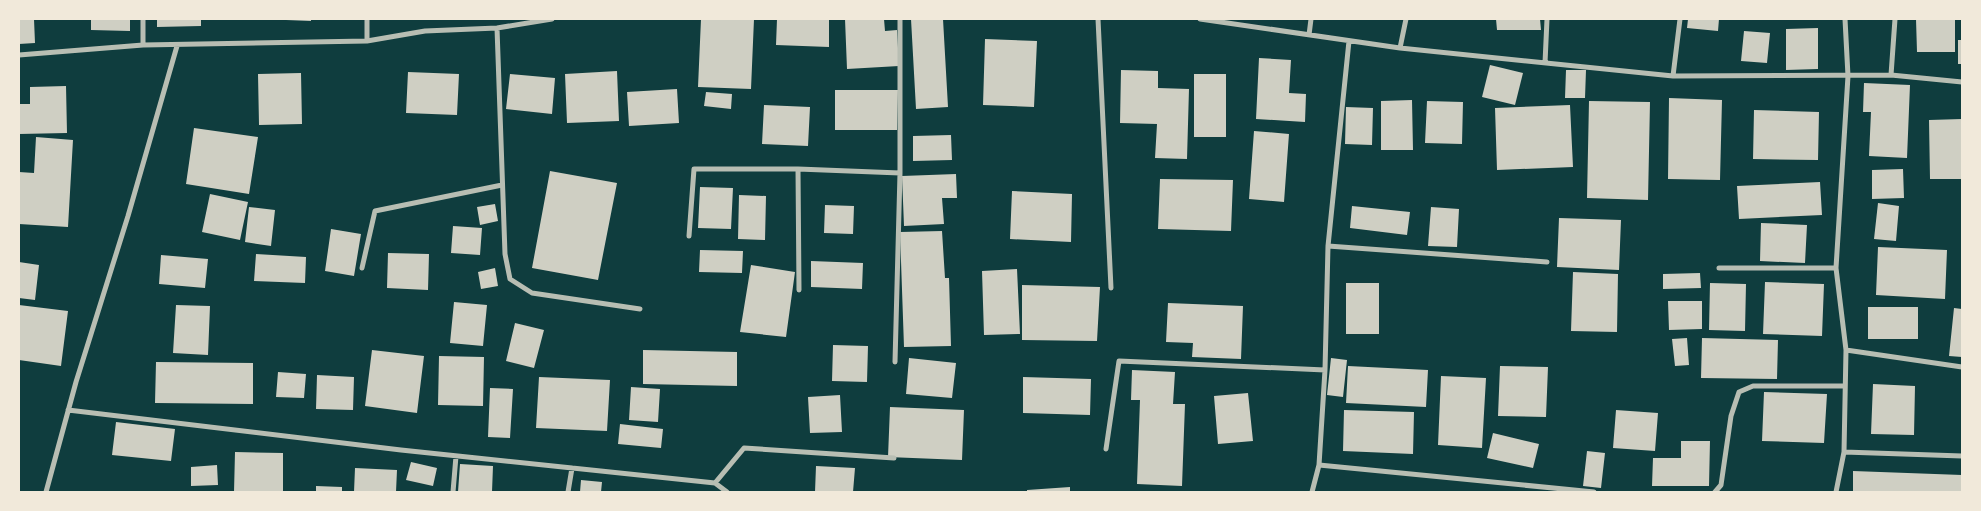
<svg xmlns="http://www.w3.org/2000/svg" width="1981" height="511" viewBox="0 0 1981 511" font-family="Inter,sans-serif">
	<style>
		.building { fill: #cfcfc3 }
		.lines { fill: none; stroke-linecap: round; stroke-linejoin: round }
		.minor { stroke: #b8beb3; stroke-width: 5 }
	</style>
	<rect width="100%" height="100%" fill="#0f3d3e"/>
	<path class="building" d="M19,19h15l1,24 -16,1z
		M91,19h39v12l-39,-1z
		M157,19h44v7l-44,1z
		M286,19h25v2l-25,-1z
		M701,19h53l-3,70 -53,-2z
		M777,19h52v28l-53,-2z
		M845,19h39l1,12 12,-1 2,36 -52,3z
		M911,19h32l5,88 -32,2z
		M1496,19h44l1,11h-44z
		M1688,19h31l-1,12 -31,-3z
		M1916,19h39v33h-38z
		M1818,28v41l-32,1v-41z
		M1744,31l26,2 -3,30 -26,-2z
		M985,39l52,2 -3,66 -51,-2z
		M1958,40h4v24h-4z
		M1259,58l32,2 -2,33 17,1 -1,28 -49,-3z
		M1490,65l33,8 -8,32 -33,-8z
		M1121,70l37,1v17l31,1 -2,70 -32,-1 2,-34 -37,-1z
		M1566,70h20l-1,28h-20z
		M617,71l2,50 -52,2 -2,-49z
		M408,72l51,2 -2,41 -51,-2z
		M301,73l1,51 -43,1 -1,-51z
		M510,74l45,4 -3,36 -46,-5z
		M1194,74h32v63h-32z
		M1864,83l46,2 -3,73 -38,-2 2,-44h-8z
		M66,86l1,47 -48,1v-30h11v-17z
		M677,89l2,34 -50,3 -2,-34z
		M835,90h63l-1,40h-62z
		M706,92l26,2 -1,15 -27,-3z
		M1669,98l53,2 -2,80 -52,-1z
		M1412,100l1,50h-32v-49z
		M1427,101l36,1 -1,42 -37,-1z
		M1589,101l61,1 -2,98 -61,-2z
		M764,105l46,2 -2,39 -46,-2z
		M1570,105l3,62 -76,3 -2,-62z
		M1346,107l27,1 -1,37 -27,-1z
		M1754,110l65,2 -1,48 -65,-1z
		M1962,119v60h-32l-1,-59z
		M194,128l64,9 -9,57 -63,-10z
		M1254,131l35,3 -5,68 -35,-3z
		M951,135l1,25 -39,1v-25z
		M36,137l37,3 -5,87 -49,-3v-52l15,1z
		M1903,169l1,29 -32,1v-29z
		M550,171l67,12 -19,97 -66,-12z
		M956,174l1,24h-15l2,26 -40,2 -2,-50z
		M1160,179l73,1 -2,51 -73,-2z
		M1820,182l2,33 -83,4 -2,-33z
		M700,187l33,1 -2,41 -33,-1z
		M1012,191l60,3 -1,48 -61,-3z
		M210,194l38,8 -8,38 -38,-8z
		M739,195l27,1 -1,44 -27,-1z
		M1878,203l21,3 -3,35 -22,-2z
		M495,204l3,17 -18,4 -3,-18z
		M825,205l29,1 -1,28 -29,-1z
		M1352,206l58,6 -3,23 -57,-7z
		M249,207l26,3 -4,36 -26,-4z
		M1431,207l28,2 -2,38 -29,-1z
		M1559,218l62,2 -2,50 -62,-3z
		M1761,223l46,2 -2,38 -45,-2z
		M453,226l29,2 -2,27 -29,-2z
		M331,229l30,5 -7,42 -29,-5z
		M942,231l3,47h4l2,68 -47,1 -4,-115z
		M1878,247l69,3 -2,49 -69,-4z
		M700,250l43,1 -1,22 -43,-1z
		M388,253l41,1 -1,36 -41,-2z
		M256,254l50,3 -1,26 -51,-2z
		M161,255l47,4 -3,29 -46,-4z
		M811,261l52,2 -1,26 -51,-2z
		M19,262l20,3 -4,35 -16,-2z
		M751,265l44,7 -9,65 -46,-5z
		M495,268l3,18 -17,3 -3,-17z
		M1017,269l3,65 -36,1 -2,-64z
		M1573,272l45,2 -1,58 -46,-1z
		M1700,273l1,15 -38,1v-15z
		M1765,282l59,2 -2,52 -59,-2z
		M1346,283h33v51h-33z
		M1710,283l36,1 -1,47 -36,-1z
		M1022,285l78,2 -3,54 -75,-1z
		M1668,301h34v28l-33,1z
		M454,302l33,3 -4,41 -33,-3z
		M1168,303l75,3 -2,53 -49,-2 1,-14 -27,-1z
		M19,305l49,6 -7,55 -42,-6z
		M176,305l34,1 -2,49 -35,-2z
		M1868,307h50v32h-50z
		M1954,308l8,1v48l-13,-1z
		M515,323l29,7 -10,38 -28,-7z
		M1687,338l2,27 -14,1 -3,-27z
		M1702,338l76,2 -1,39 -76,-1z
		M833,345l35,1 -1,36 -35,-1z
		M372,350l52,6 -7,57 -52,-7z
		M643,350l94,2v34l-94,-2z
		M439,356l45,1 -1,49 -45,-1z
		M909,358l47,5 -4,35 -46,-4z
		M1331,358l16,2 -4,37 -16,-2z
		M156,362l97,1v41l-98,-1z
		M1348,366l80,4 -2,37 -80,-4z
		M1500,366l48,1 -2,50 -48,-1z
		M1132,370l43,2 -2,32h12l-3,82 -45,-2 3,-84h-9z
		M278,372l28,2 -2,24 -28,-1z
		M317,375l37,2 -1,33 -37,-1z
		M1441,376l45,2 -4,70 -44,-3z
		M539,377l71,3 -3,51 -71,-3z
		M1023,377l68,2 -1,36 -67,-2z
		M1873,384l42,2 -1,49 -43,-1z
		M631,387l29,2 -2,33 -29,-2z
		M490,388l23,1 -3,49 -22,-1z
		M1764,392l63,2 -3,49 -62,-2z
		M1248,393l5,48 -35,3 -4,-48z
		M840,395l2,37 -32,1 -2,-36z
		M890,407l74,3 -2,50 -74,-3z
		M1344,410l70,2 -1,42 -70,-3z
		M1616,410l42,3 -3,38 -42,-3z
		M116,422l59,7 -4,32 -59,-6z
		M620,424l43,5 -2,19 -43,-4z
		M1493,433l46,11 -6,24 -46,-10z
		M1681,441h29l-1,45h-57l1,-28h28z
		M1587,451l18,2 -4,35 -18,-2z
		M235,452l48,1v39h-49z
		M411,462l26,6 -4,18 -27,-6z
		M460,464l33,2 -1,26h-34z
		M217,465l1,20 -27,1v-19z
		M816,466l39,2 -2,24h-38z
		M355,468l42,2 -1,22h-42z
		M1853,471l109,4v17h-109z
		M581,480l21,2 -1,10h-21z
		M316,486l26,1v5h-26z
		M1070,487v5h-43v-2z"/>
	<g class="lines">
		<path class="minor" d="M1098,19l13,269
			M1200,19l200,29 273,28 218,-1 71,7
			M497,28l8,226 5,25 22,14 108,16
			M1309,35l2,-16
			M367,41v-22
			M143,45v-26
			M1400,48l6,-29
			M19,55l124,-10 224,-4 58,-10 72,-3 55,-9
			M1545,63l2,-44
			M1891,75l4,-56
			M1673,76l7,-57
			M798,169l1,121
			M689,236l5,-67h104l102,4v-154
			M1328,246l219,16
			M362,268l13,-57 127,-26
			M1719,268h117
			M1846,350l116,17
			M895,362l5,-189
			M68,410l333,40 314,33 12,9
			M1106,449l13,-88 206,9
			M1844,452l118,4
			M1319,465l275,27
			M715,483l29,-35 150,10
			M46,492l30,-110 52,-166 49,-170
			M453,492l3,-36
			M568,492l4,-24
			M1312,492l7,-27 6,-95 3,-124 21,-205
			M1715,492l6,-7 10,-69 8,-24 14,-6h92
			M1836,492l8,-40 2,-102 -10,-82 12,-192 -3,-57"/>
	</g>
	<rect width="1981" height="511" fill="none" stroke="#f1e9da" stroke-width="40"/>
</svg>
